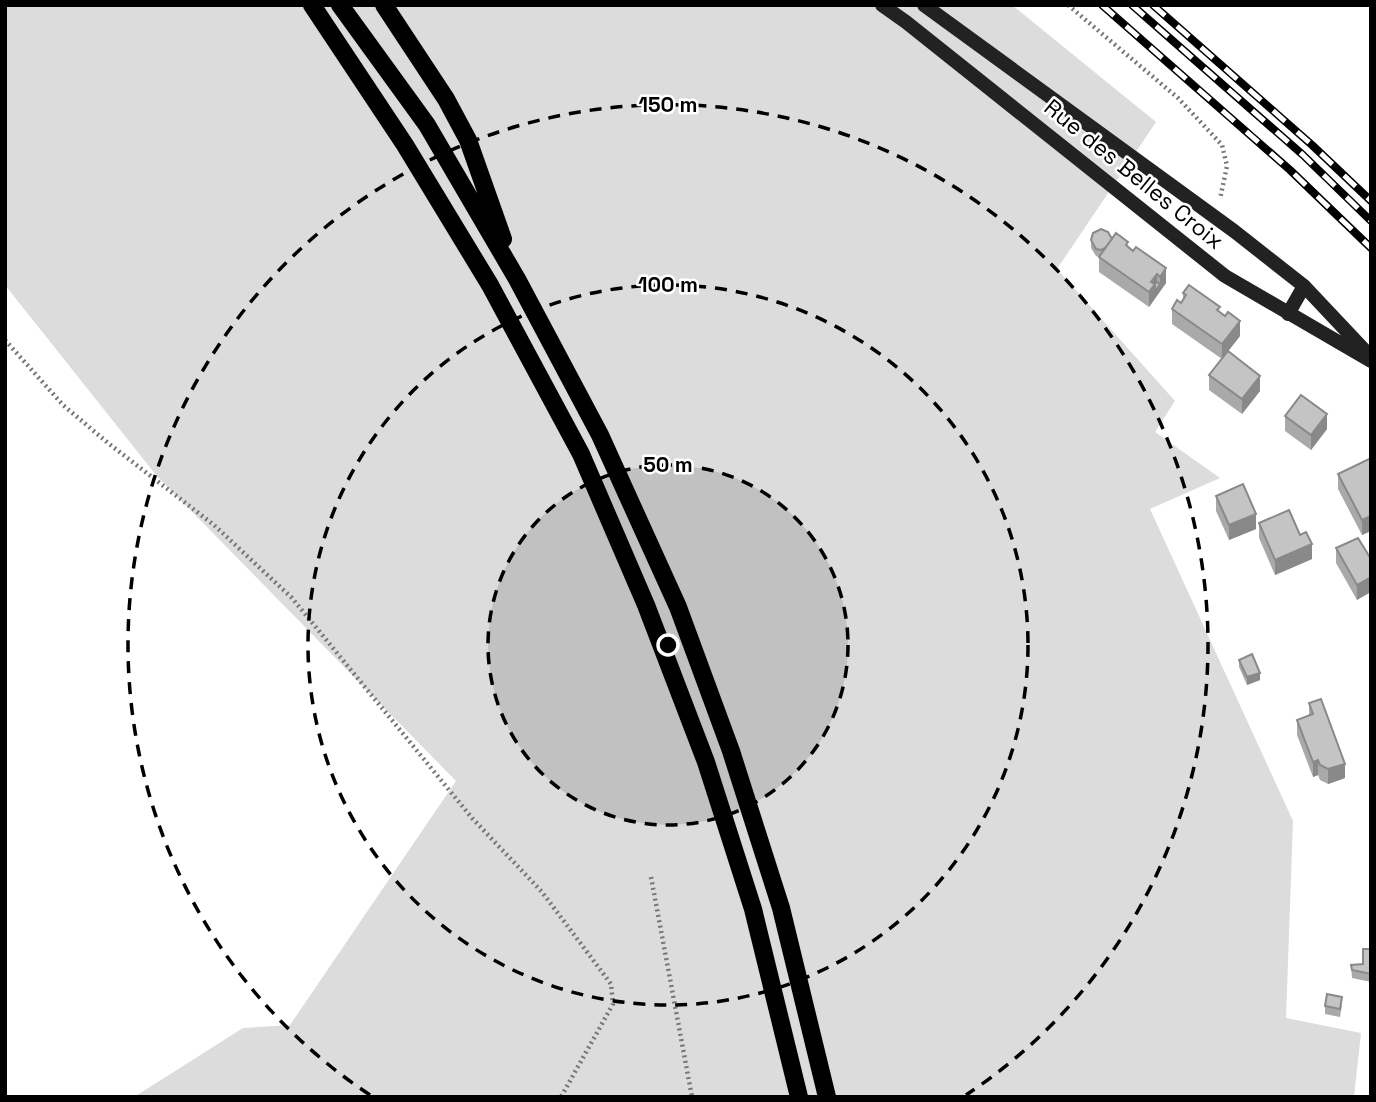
<svg xmlns="http://www.w3.org/2000/svg" width="1376" height="1102" viewBox="0 0 1376 1102" font-family="'Space Grotesk',sans-serif">
	<style>
		.green { fill: #dcdcdc }
		.lines { fill: none; stroke-linecap: round; stroke-linejoin: round }
		.primary-casing { stroke: #dbdbdb; stroke-width: 20 }
		.path { stroke: #777; stroke-width: 4.5; stroke-dasharray: 2 3.5; stroke-linecap: butt }
		.secondary { stroke: #222; stroke-width: 14 }
		.primary { stroke: #000; stroke-width: 18 }
		.rail-casing { stroke: #000; stroke-width: 8 }
		.rail { stroke: #fff; stroke-width: 5; stroke-dasharray: 16; stroke-linecap: butt }
		.wall { fill: #a9a9a9 }
		.shaded-wall { fill: #898989 }
		.building { fill: #c4c4c4; stroke: #898989; stroke-width: 2 }
		.ring { fill: none; stroke: #000; stroke-width: 3.5; stroke-dasharray: 12 9 }
		.labels { text-anchor: middle; stroke-width: 5; stroke-linejoin: round; paint-order: stroke }
		.street-label { font-size: 23px; fill: #000; stroke: #fff }
		.centre { fill: #000; stroke: #fff; stroke-width: 3.5 }
		.ring-label { font-size: 21px; text-anchor: middle; font-weight: bold; fill: #000; stroke: #fff; stroke-width: 5; stroke-linejoin: round; paint-order: stroke }
	</style>
	<rect width="100%" height="100%" fill="#fff"/>
	<path class="green" d="M5,5h1007l144,117 -99,147 118,132 -20,31 65,46 -70,31 143,312 -7,197 75,15 -7,64h-1220l109,-69 47,-3 166,-244 -300,-306 -151,-190z"/>
	<g class="lines">
		<g class="primary-casing">
			<path id="primary" d="M312,5l93,140 85,140 91,169 65,151 60,157 47,147 46,188
				M340,5l87,120 90,154 83,156 78,172 53,144 50,157 46,189
				M384,5l62,94 22,41 35,99"/>
		</g>
		<path class="path" d="M1068,5l110,93 44,47 5,21 -7,33
			M5,340l58,65 45,38 106,82 78,73 180,220 70,74 69,92 2,20 -52,93
			M651,877l41,220"/>
		<path class="secondary" d="M882,5l24,17 319,254 146,85
			M924,5l310,226 70,55 66,70
			M1288,314l16,-28"/>
		<use href="#primary" class="primary"/>
		<g class="rail-casing">
			<path id="rail" d="M1102,5l188,165 81,78
				M1132,5l171,150 68,66
				M1153,5l159,140 59,56"/>
		</g>
		<use href="#rail" class="rail"/>
	</g>
	<path class="wall" d="M1112,239l16,8 5,4 3,-4 30,36 -17,24 -50,-35v-15l-3,-1 -5,-8v-8z
		M1183,293l37,19 20,24 -18,23 -50,-35v-15l9,-6 2,-3z
		M1209,375l51,16 -18,23 -33,-24z
		M1285,416l42,13 -16,21 -26,-19z
		M1371,458v73l-9,4 -24,-46v-15z
		M1216,496l40,33 -27,11 -13,-29z
		M1259,523l41,12 12,24 -37,16 -16,-37z
		M1336,548l35,11 -14,41 -21,-37z
		M1239,660l21,20 -13,5 -8,-18z
		M1309,703l36,75 -17,6 -8,-4 -2,-5 -5,2 -16,-42v-15l12,-4z
		M1371,949v33l-19,-4 -1,-13 12,-1z
		M1342,1005l-2,12 -15,-3v-8z"/>
	<path class="shaded-wall" d="M1166,268v15l-17,24v-15l2,-10 6,-8v15l3,-5v-7z
		M1240,321v15l-18,23v-15z
		M1260,376v15l-18,23v-15z
		M1327,414v15l-16,21v-15z
		M1256,514v15l-27,11v-15z
		M1371,516v15l-9,4v-15z
		M1312,544v15l-37,16v-15z
		M1371,577v15l-14,8v-15z
		M1260,673v7l-13,5v-8z
		M1318,760v15l-5,2v-15z
		M1345,764v14l-17,6v-15z"/>
	<path class="building" d="M1101,229l7,3 4,7 -7,9 -4,2 -5,-1 -5,-9 2,-7z
		M1116,233l12,9 -2,3 7,6 3,-4 30,21 -6,9 -3,-3 -6,8 4,2 -6,8 -50,-35z
		M1157,282l3,2 -5,7v-7z
		M1189,285l31,22 -3,3 8,6 3,-4 12,9 -18,23 -50,-35 5,-9 4,3 5,-8 -3,-2z
		M1228,351l32,25 -18,23 -33,-24z
		M1301,395l26,19 -16,21 -26,-19z
		M1371,458v58l-9,4 -24,-46z
		M1243,484l13,30 -27,11 -13,-29z
		M1289,510l11,25 6,-3 6,12 -37,16 -16,-37z
		M1358,538l13,21v18l-14,8 -21,-37z
		M1252,654l8,19 -13,4 -8,-17z
		M1321,699l24,65 -17,5 -8,-4 -2,-5 -5,2 -16,-42 16,-6 -4,-11z
		M1363,949h8v25l-19,-4 -1,-5 12,-1z
		M1327,994l15,3 -2,12 -15,-3z"/>
	<circle cx="668" cy="645" r="180" fill="#000" fill-opacity=".12"/>
	<g class="ring">
		<circle cx="668" cy="645" r="180"/>
		<circle cx="668" cy="645" r="360"/>
		<path d="M370 1095A540 540 0 1 1 966 1095"/>
	</g>
	<g class="labels">
		<g class="street-label">
			<text transform="translate(1134 174) rotate(39)" y="8">Rue des Belles Croix</text>
		</g>
	</g>
	<circle cx="668" cy="645" r="10" class="centre"/>
	<g class="ring-label">
		<text x="668" y="112">150 m</text>
		<text x="668" y="292">100 m</text>
		<text x="668" y="472">50 m</text>
	</g>
	<rect width="1376" height="1102" fill="none" stroke="#000000" stroke-width="14"/>
</svg>
